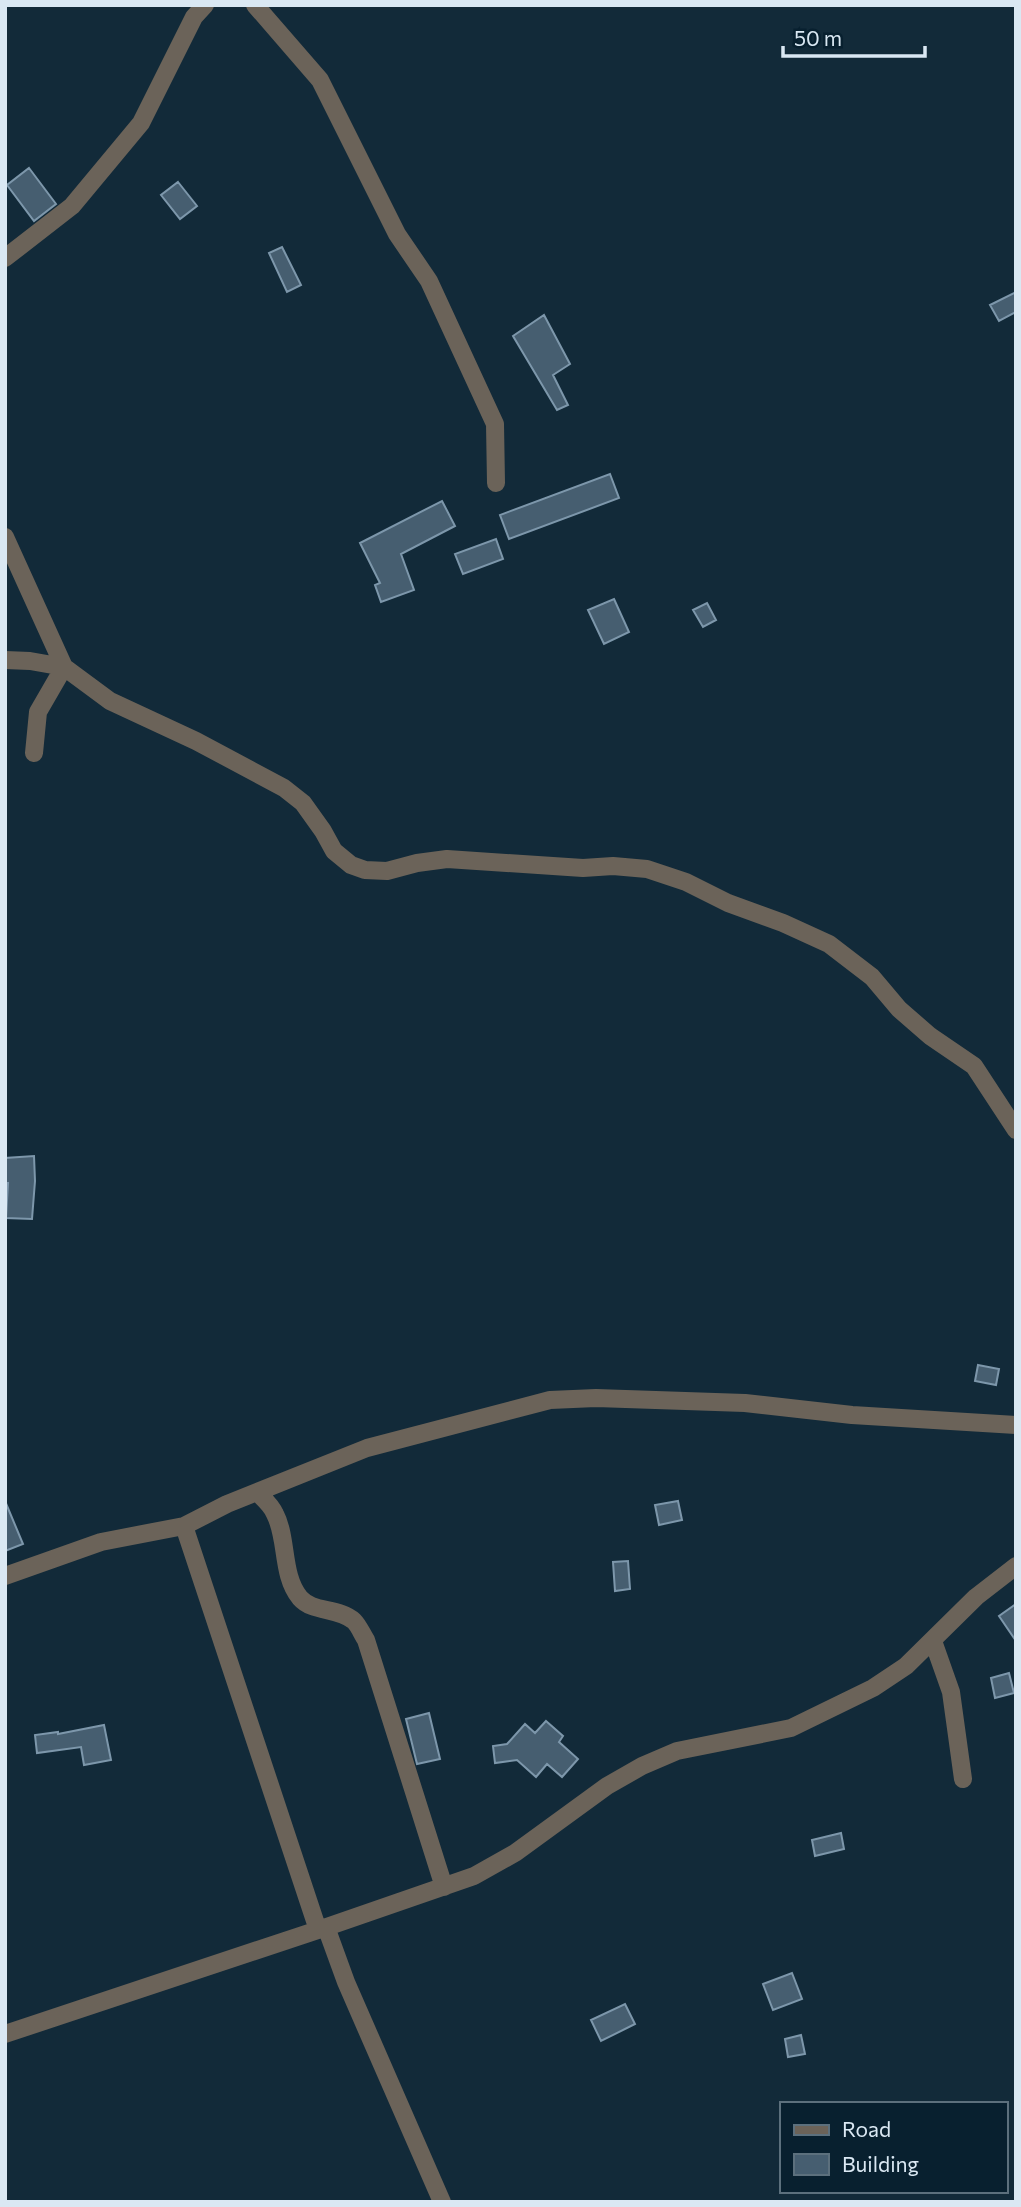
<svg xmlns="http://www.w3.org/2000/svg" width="1021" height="2207" viewBox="0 0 1021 2207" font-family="Commissioner,sans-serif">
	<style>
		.building { fill: #465e70; stroke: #7d97ab; stroke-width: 2 }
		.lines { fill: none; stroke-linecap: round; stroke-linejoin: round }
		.minor { stroke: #6b6359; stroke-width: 18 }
	</style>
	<rect width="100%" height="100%" fill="#122a39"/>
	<path class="building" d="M29,168l27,36 -22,17 -27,-36z
		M178,182l19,24 -17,13 -19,-24z
		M282,247l19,38 -14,7 -18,-39z
		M1016,292v20l-17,9 -9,-16z
		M544,315l26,49 -17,11 15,30 -11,5 -44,-74z
		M610,474l9,24 -110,41 -9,-24z
		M442,501l13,25 -54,28 13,36 -33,12 -6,-17 5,-2 -20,-40z
		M496,539l7,20 -40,15 -8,-20z
		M614,599l15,33 -25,12 -16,-34z
		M707,603l9,17 -13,7 -10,-17z
		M34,1156l1,25 -3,38 -26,-1 2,-35h-3v-25z
		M978,1365l21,4 -3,16 -21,-4z
		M5,1501l18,43 -18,7z
		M678,1501l4,19 -23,5 -4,-20z
		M628,1561l2,28 -15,2 -2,-29z
		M1016,1604v37l-17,-25z
		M1009,1673l5,20 -19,5 -4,-20z
		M429,1713l11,46 -23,5 -11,-45z
		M546,1721l17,15 -4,6 19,17 -16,18 -15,-13 -11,13 -19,-17 -22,3 -2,-17 14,-2 18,-20 10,9z
		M104,1725l7,35 -27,5 -3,-18 -44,6 -2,-18 23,-3v2z
		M841,1833l3,16 -29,7 -3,-16z
		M792,1973l10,26 -29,11 -10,-26z
		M625,2004l10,20 -34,17 -10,-21z
		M801,2035l4,19 -17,3 -3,-18z"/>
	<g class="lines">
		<path class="minor" d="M255,5l65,75 77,154 32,47 66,143 1,59
			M5,258l67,-52 69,-83 53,-106 11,-12
			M5,537l59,130 46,34 86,40 88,47 19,15 20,28 11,20 17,14 14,5 22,1 30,-8 30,-4 136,9 30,-2 34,3 39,13 42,21 55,20 46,21 43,33 27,32 31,27 44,30 42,64
			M5,660l25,1 34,6 -26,45 -4,41
			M258,1493c6,6 14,13 17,21 13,25 6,61 25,84 13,15 38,9 54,23 5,5 8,13 12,19l78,247
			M184,1526l134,404
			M5,1576l96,-34 83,-16 43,-22 140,-56 183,-48 46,-2 149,5 107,12 164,10
			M933,1641l18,51 12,87
			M326,1927l20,55 96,220
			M5,2034l313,-104 156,-54 41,-23 92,-67 35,-20 35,-15 114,-23 82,-40 33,-22 70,-69 40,-31"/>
	</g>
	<rect width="1021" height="2207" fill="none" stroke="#dae8f3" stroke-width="14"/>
	<rect x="780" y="2102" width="228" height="91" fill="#08202f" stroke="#5c707d" stroke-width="2"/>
	<rect x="794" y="2125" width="35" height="10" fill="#6b6359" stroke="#5c707d" stroke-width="2"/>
	<text x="842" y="2137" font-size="21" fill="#dae8f3">Road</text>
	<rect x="794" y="2154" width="35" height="21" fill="#465e70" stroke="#5c707d" stroke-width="2"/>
	<text x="842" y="2172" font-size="21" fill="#dae8f3">Building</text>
	<path d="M783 46v10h142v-10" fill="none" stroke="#dae8f3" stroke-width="3.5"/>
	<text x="794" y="46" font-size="21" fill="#dae8f3" stroke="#08202f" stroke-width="5" paint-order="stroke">50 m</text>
</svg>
